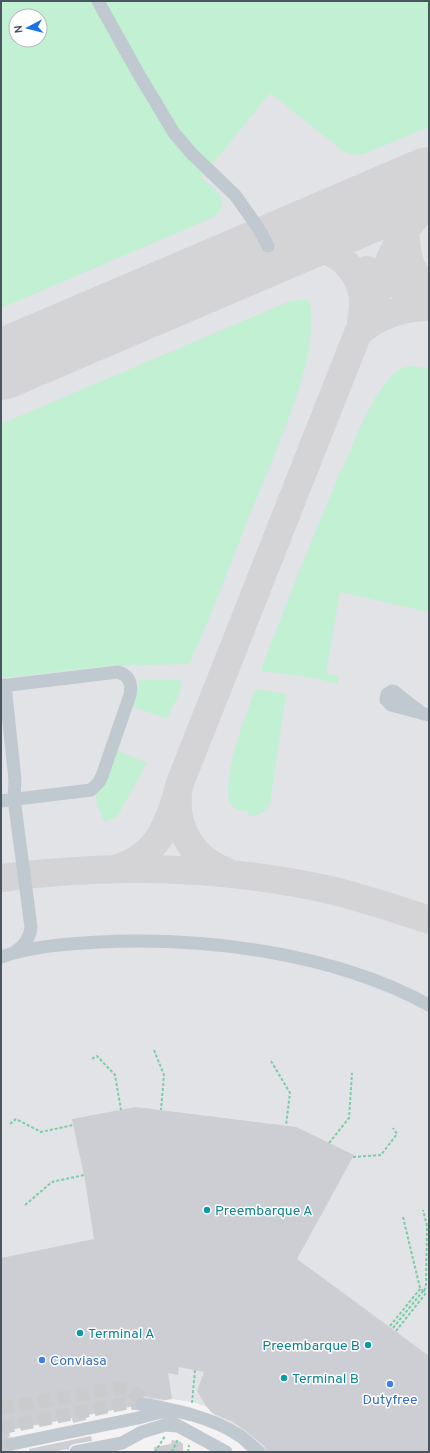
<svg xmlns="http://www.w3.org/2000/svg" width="430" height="1453" viewBox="0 0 430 1453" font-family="Overpass,sans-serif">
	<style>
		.airport { fill: #e1e3e6; fill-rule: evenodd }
		.green { fill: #c1f0d3; fill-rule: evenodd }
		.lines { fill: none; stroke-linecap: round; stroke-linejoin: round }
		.taxiway { stroke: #d4d4d7; stroke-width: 28 }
		.runway { stroke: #d4d4d7; stroke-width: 70 }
		.building { fill: #ccced4 }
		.minor-tunnel { stroke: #c9cbcd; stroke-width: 13; stroke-dasharray: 13 6; stroke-linecap: butt }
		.path { stroke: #79cea4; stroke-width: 2; stroke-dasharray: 3 2; stroke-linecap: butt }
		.minor { stroke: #c0c9d0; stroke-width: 13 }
		.culture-dot { fill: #0f9aa8; stroke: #fff; stroke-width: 1.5 }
		.shop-dot { fill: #3f7fe0; stroke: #fff; stroke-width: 1.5 }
		.labels { text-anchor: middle; stroke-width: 3; stroke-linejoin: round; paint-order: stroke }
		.culture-label { font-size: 14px; fill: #0d838f; stroke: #fff; text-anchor: start }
		.shop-label { font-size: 14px; fill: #366cbe; stroke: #fff; text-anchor: start }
	</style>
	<rect width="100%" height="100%" fill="#f4f2f2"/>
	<path class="airport" d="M1,1h428v1451h-182l-40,-45 -14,-5 -21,-3 -171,33zM16,16h24v24h-24z"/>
	<path class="green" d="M1,1h428v126l-66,27 -9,1 -11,-4 -73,-58 -69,85c13,11 32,21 13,39l-213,91zM16,16h24v24h-24z
		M304,299c3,1 5,3 6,6 3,12 0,36 -2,49 -12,55 -40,115 -61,168 -19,47 -36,96 -58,141l-3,1 -78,2 -107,12v-254l287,-122z
		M409,366l20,2v244l-89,-20 -14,81 13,3 -2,8 -22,-6 -53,-7v-2l2,-8c26,-65 50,-130 79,-194 14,-32 26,-67 50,-93 5,-5 10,-6 16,-8z
		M140,680h38l4,2 -3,12 -12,25 -35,-13z
		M257,689l29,5 -16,109c-4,9 -12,13 -21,13l-2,-5c-6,-1 -13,-1 -16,-7 -12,-20 15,-89 23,-111z
		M115,751l2,1 1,-1 29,12 -29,52 -4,3 -9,4 -8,-16 -1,-13 4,-3z"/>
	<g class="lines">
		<path class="taxiway" d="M405,231c2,25 4,41 24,59
			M285,251c2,-2 5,-4 8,-5 5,-2 10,-1 15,-1 23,3 44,18 52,40 5,12 3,25 1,37
			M367,270l62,30
			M358,333c21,-18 44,-26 71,-26
			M178,795c-3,35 16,65 49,77
			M109,870c48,-10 60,-45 71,-87l178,-450 26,-55 7,-22 14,-25 24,-32
			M1,878c109,-14 222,-12 329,12 34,8 66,19 99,30"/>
		<path class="runway" d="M1,365l428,-183"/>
	</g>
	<path class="building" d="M136,1107l160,20 58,28 -57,104 132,97v96h-162l-3,-6 -17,-14 -14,-10 -21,-9 -5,-6 -10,-16 7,-19 -25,-5 -1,8 -10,-2 4,26 -7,1 -25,-4 -4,3 -2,7 -48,9v5l-13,3 -1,-5 -63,12 1,6 -5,5 -1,5 5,5 5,1h-13v-194l93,-19 -9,-59 -13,-61z
		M91,1436l1,5 -18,3 -4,2 -2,5 -1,-2 -13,3h-24l-1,-3z
		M172,1440l9,2 2,2v8h-29v-5l17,-3z"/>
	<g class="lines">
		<path class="minor-tunnel" d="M1,1408l118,-20 12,2 17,13
			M1,1428l126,-25 15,1
			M1,1446l11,-2"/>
		<path class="path" d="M154,1050l10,25 -3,35
			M92,1059l5,-3 18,19 6,35
			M271,1061l19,32 -4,32
			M10,1124l6,-5 25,13 32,-7
			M329,1143l20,-25 3,-45
			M353,1157l28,-2 16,-21 -4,-6
			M25,1205l27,-23 32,-7
			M403,1217l17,71 4,4 2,-7 1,-59 -4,-16
			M390,1326l30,-37
			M393,1328l30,-37
			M396,1331l30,-38 -2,-1
			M192,1403l3,-33
			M155,1452l10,-16
			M172,1452l6,-13
			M188,1452l1,-7"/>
		<path class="minor" d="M98,1l40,72 36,60 18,21 43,41 24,34 9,17
			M5,685l10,95 -1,19 17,128c-1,12 -7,19 -16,25
			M1,686l117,-14c12,4 14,12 12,23l-28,81 -3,6 -8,8 -90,11
			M423,714l-28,-22 -3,-1 -5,3 -1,6 5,5 38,10
			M1,957c32,-11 65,-13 98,-15 109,-5 234,11 330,63
			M142,1404c33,6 70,13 98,32 7,5 13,11 19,16
			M171,1422l55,30
			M12,1444l126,-26 23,-6h16
			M76,1452l46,-9 20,-11 23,-7 13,1"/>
	</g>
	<g class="culture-dot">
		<circle cx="207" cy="1210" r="4"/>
		<circle cx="80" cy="1333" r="4"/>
		<circle cx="368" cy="1345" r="4"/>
		<circle cx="284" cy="1378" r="4"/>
	</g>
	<g class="shop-dot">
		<circle cx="42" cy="1360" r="4"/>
		<circle cx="390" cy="1384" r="4"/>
	</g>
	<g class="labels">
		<g class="culture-label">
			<text x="215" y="1215">Preembarque A</text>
			<text x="88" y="1338">Terminal A</text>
			<text x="360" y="1350" text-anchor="end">Preembarque B</text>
			<text x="292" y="1383">Terminal B</text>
		</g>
		<g class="shop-label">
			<text x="50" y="1365">Conviasa</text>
			<text x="390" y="1404" text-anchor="middle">Dutyfree</text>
		</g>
	</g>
	<rect width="430" height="1453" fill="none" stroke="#49555f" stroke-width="4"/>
	<g transform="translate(28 28) rotate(263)"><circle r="19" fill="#ffffff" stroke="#b6bbbf"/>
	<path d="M0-3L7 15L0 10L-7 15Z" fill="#1a73e5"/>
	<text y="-6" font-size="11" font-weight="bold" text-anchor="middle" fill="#49555f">N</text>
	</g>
</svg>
